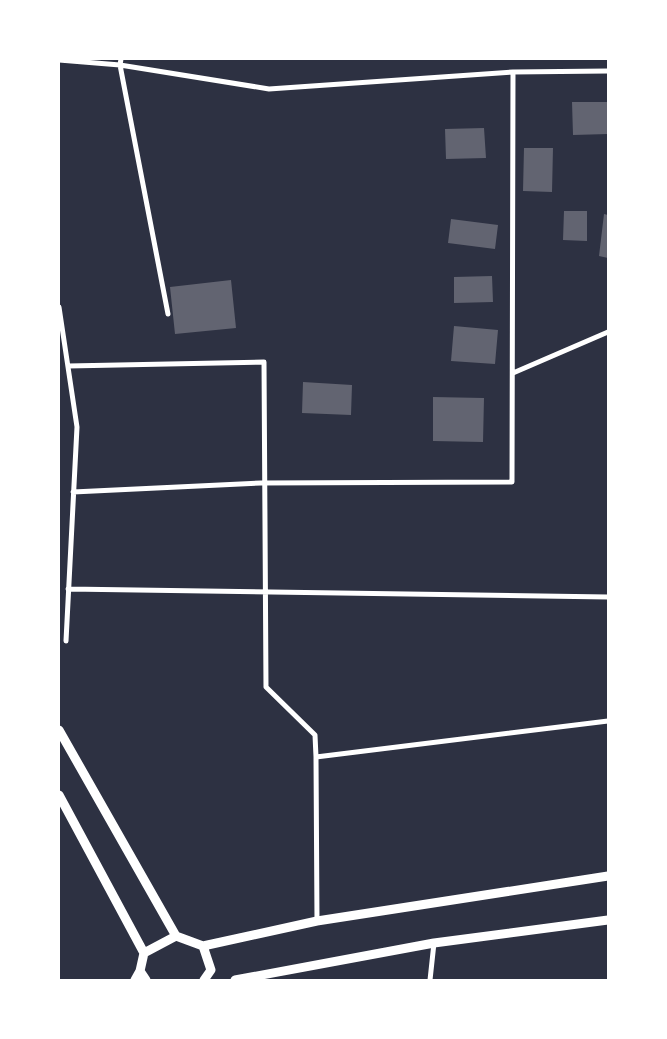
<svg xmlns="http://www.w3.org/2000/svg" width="667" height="1039" viewBox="0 0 667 1039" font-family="'Noto Serif',serif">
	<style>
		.building { fill: #626471 }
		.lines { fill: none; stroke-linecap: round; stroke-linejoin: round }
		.minor { stroke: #fff; stroke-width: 5 }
		.tertiary { stroke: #fff; stroke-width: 9 }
	</style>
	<rect width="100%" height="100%" fill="#2d3142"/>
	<path class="building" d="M572,102h36v32l-35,1z
		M484,128l2,30 -40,1 -1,-30z
		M524,148h29l-1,44 -29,-1z
		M564,211h23v30l-24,-1z
		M604,214l4,1v43l-9,-2z
		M451,219l47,6 -3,24 -47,-6z
		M492,276l1,26 -39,1v-26z
		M231,280l5,48 -61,6 -5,-47z
		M454,326l44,4 -3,34 -44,-3z
		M303,382l49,3 -1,30 -49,-2z
		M433,397l51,1 -1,44 -50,-1z"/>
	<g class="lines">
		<path class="minor" d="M121,59l-1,6 48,249
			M59,60l61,5 149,24 244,-17 95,-1
			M59,307l18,120 -11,214
			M68,366l196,-4 2,325 49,48 1,22 1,164
			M513,373l95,-41
			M73,492l188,-9 251,-1 1,-410
			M68,589l540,8
			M316,757l292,-36
			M430,980l4,-37"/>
		<path class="tertiary" d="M59,730l117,206
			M59,795l85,158
			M203,946l114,-25 291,-45
			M135,980l5,-9
			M146,980l-6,-9 4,-18 32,-17 27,10 8,24 -7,10
			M235,980l199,-37 174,-23"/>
	</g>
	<rect width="667" height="1039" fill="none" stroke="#ffffff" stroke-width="120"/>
</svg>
